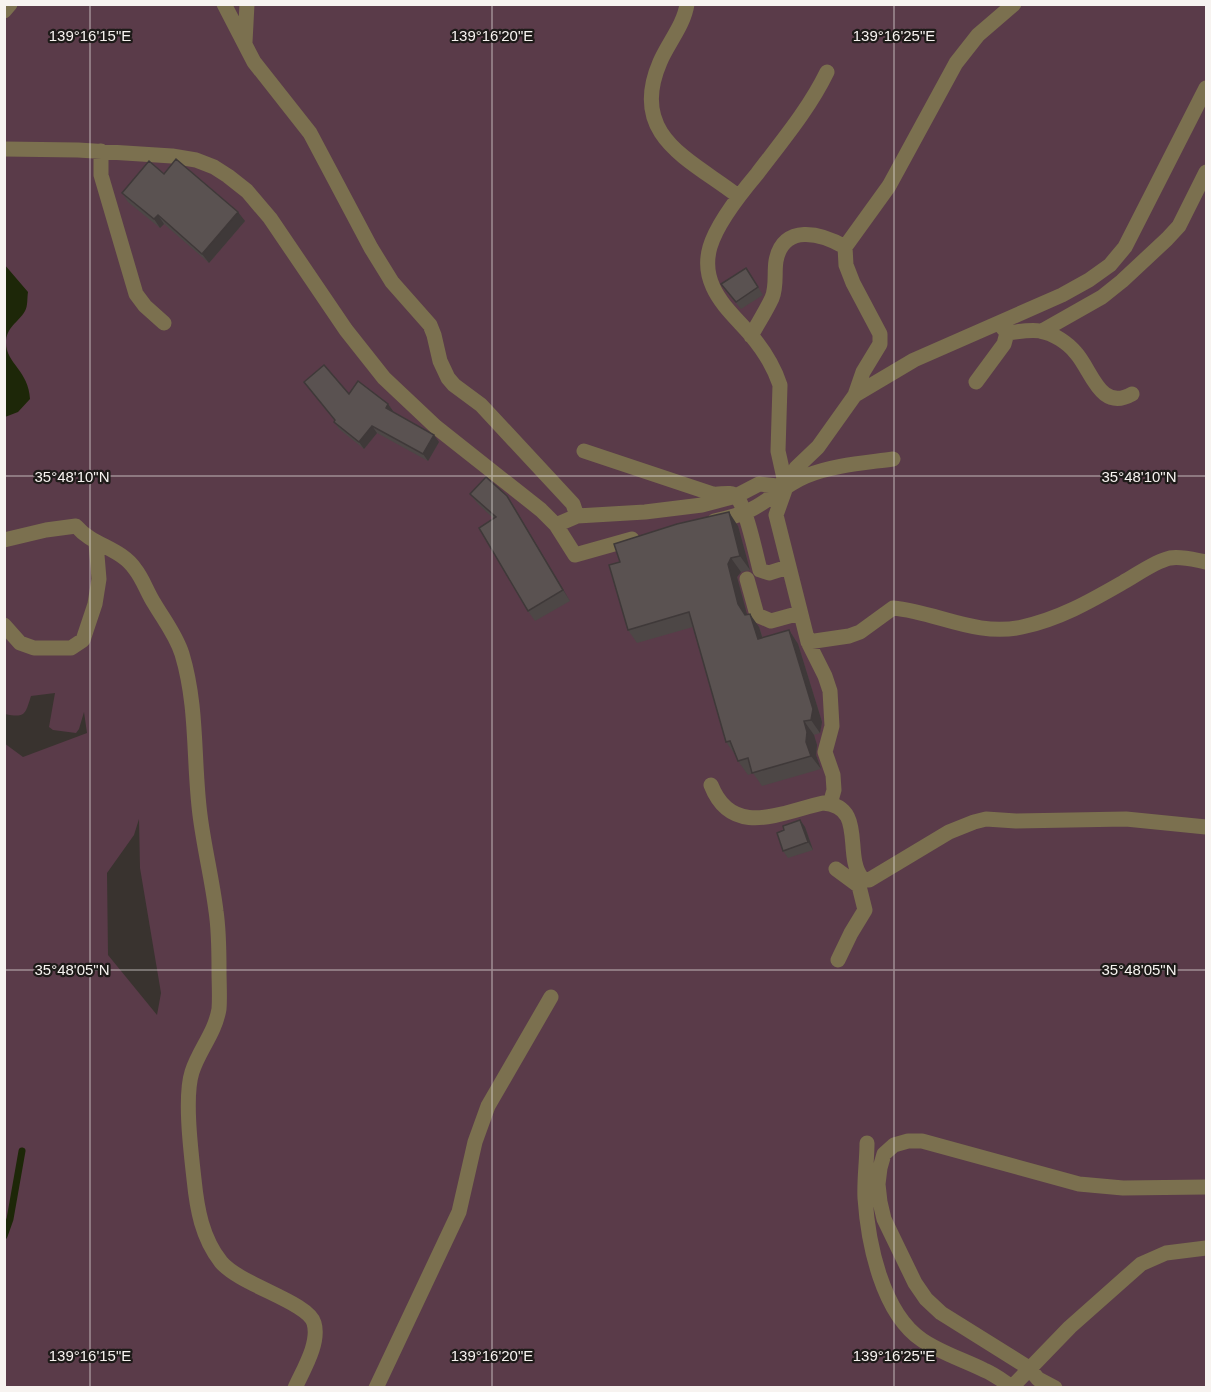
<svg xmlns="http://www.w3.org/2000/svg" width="1211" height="1392" viewBox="0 0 1211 1392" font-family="Helvetica,sans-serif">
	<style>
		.green { fill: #5a3b49; fill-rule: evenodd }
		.water { fill: #1d2708 }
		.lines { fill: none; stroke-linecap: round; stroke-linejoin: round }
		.stream { stroke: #1d2708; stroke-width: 7 }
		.minor { stroke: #7b704f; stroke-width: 15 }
		.wall { fill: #4d4746 }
		.shaded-wall { fill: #3f3939 }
		.building { fill: #5a5251; stroke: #3f3939; stroke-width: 1.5 }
		.ticks { fill: none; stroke: #f7f3f0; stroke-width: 1.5; stroke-opacity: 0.45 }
		.ticks-label { font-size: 15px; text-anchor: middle; fill: #f7f3f0; stroke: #1e1b19; stroke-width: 4.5; stroke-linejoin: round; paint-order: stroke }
	</style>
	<rect width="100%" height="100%" fill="#39332f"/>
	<path class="green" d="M5,5h1201v1382h-1201l-1,-644 19,14 64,-24 -3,-21 -5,17 -3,4 -23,-3 -4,-3 6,-34 -24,3c-6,19 -6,22 -26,18zM139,819l1,49 21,125 -4,22 -49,-60 -1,-82 27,-38z"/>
	<path class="water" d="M4,264l24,28c-1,6 0,14 -3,19 -7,12 -19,16 -19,32 0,20 23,28 24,56l-12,13 -13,5z"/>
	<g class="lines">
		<path class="stream" d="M4,1236l6,-17 12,-68"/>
		<path class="minor" d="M224,4l30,58 56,71 61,115 21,34 38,43 4,10 6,26 8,17 6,7 27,20 92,99 4,12 -21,9
			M687,4c-3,21 -19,39 -27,58 -32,74 30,97 78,134
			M4,11l6,-7
			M245,42l2,-38
			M4,149l74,1 94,6 24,4 18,7 14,9 19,15 23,27 76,112 38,48 52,49 105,83 15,15 19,30 57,-16
			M101,151v24l35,119 9,12 19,17
			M1042,331l60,-34 20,-16 45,-42 12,-13 27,-54
			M1007,333c11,-1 23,-4 33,-2 13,2 28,12 36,22 16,18 24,59 56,41
			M751,336c7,-13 15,-25 21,-38 5,-12 2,-25 4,-37 7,-38 45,-28 69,-14
			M976,382l28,-38 3,-11 -5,-6
			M855,395l8,-23 17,-28v-10l-27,-51 -7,-18 -1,-18 44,-61 67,-123 22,-28 36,-31
			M584,451l129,43c7,1 18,-3 23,2 10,10 20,59 24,74l9,3 19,-6
			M786,487l-8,-36 2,-66c-6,-18 -18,-37 -30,-51 -13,-15 -29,-29 -37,-47 -6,-13 -7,-26 -3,-40 7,-24 31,-54 47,-73 25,-33 52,-65 70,-102
			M577,516l68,-4 57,-7 34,-9 23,-12 27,3
			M714,521c14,-3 28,-6 40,-13 18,-10 33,-24 52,-32 27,-11 58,-13 87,-17
			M4,540l42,-10 30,-4c17,20 45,22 59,43 8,10 12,23 19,34 10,17 22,32 28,51 16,53 11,107 18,161 4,32 12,64 16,96 3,20 3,39 3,59 0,13 1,27 0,39 -4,24 -20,41 -27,63 -8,25 -1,80 2,107 3,30 8,59 27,83 19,23 87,40 93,61 6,20 -11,47 -19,65
			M747,579l10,36 14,6 29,-8
			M4,625l16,18 14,5h37l12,-8 12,-36 4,-25 -3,-36
			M808,642l41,-6 11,-4 33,-24c44,4 83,29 129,19 37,-8 67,-25 100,-44 15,-8 31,-21 48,-25 12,-2 25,2 36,4
			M711,785c21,54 71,27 112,18 44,3 20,53 39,75l7,2 80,-48 25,-10 12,-3 30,2 110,-2 80,8
			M830,804l4,-14 -1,-15 -8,-23 7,-26 -2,-35 -5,-15 -17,-34 -32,-127 10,-28 10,-19 22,-21 37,-52 59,-35 148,-65 27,-15 21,-15 15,-18 81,-159
			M836,869l23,17 6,24 -14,23 -13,27
			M867,1143c0,18 -3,37 -2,55 3,45 17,115 57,142 19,13 42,20 62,30 10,4 19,11 28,17
			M376,1388l83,-176 16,-70 13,-36 63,-109
			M1011,1388l59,-61 71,-63 25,-11 40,-5
			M1055,1388l-17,-9 -9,-11 -88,-55 -15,-14 -11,-16 -31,-64 -4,-17 -2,-18 2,-16 4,-14 10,-9 14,-4h14l157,43 44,4 83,-1"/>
	</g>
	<path class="wall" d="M164,174l81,47 -36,42 -45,-39 -4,4 -32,-26 -6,-9z
		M746,268l17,27 -22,14 -20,-25z
		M304,382l84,22 5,7v1l46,30 -11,19 -51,-28 -13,16 -25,-20 -5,-7 1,-1z
		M470,494l44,13 56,94 -35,20 -7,-10 -34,-92 -16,-15z
		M738,526l12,44 -9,2 -4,5 10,38 12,12 4,11 26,-8 9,14 24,78 -2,11 -6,2 3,10 -1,10 5,14 -59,17 -9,-13 -5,2 -10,-14 -2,-5 -10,-14 -33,-115 -56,16 -9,-13z
		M800,820l5,7 8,23 -25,8 -5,-7 1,-21z"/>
	<path class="shaded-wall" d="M238,212l7,9 -36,42 -7,-9z
		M158,215l6,9 -4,4 -6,-9z
		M388,404l5,7 -2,4 -5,-7z
		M372,426l5,7 -13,16 -5,-7z
		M434,435l5,7 -11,19 -5,-7z
		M507,496l7,11 56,94 -7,-11z
		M729,512l9,14 12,44 -10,-14z
		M731,558l10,14 -4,5 11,41 2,-4 9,13 8,26 -9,-14 -20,-35 -10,-40z
		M789,630l9,14 24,78 -2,11 -9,-13z
		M804,721l10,14 3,10 -1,10 5,14 -10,-13 -5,-14z
		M800,820l5,7 8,23 -5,-8z"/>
	<path class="building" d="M176,159l62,53 -36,42 -44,-39 -4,4 -32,-26 27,-32 15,13z
		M746,268l12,19 -22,15 -15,-18z
		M324,365l25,29 9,-13 30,23 -2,4 48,27 -11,19 -51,-28 -13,16 -25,-20 1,-2 -31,-38z
		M486,477l21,19 56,94 -35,21 -49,-83 17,-11 -26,-23z
		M729,512l11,44 -9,2 -3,6 10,40 7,11 5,-1 8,25 31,-9 24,79 -2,11 -7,1 3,11 -1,10 5,14 -59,17 -4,-15 -10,3 -8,-20 -4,1 -37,-130 -61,18 -19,-65 11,-3 -6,-18 63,-20z
		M800,820l8,22 -25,9 -6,-18 7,-3 -1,-4z"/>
	<path class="ticks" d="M90,4v1384M492,4v1384M894,4v1384M4,476h1202M4,970h1202"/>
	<g class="ticks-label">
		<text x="90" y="41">139°16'15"E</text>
		<text x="492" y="41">139°16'20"E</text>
		<text x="894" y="41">139°16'25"E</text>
		<text x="72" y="482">35°48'10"N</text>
		<text x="1139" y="482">35°48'10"N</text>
		<text x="72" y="975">35°48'05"N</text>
		<text x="1139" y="975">35°48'05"N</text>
		<text x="90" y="1361">139°16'15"E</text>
		<text x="492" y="1361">139°16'20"E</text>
		<text x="894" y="1361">139°16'25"E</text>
	</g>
	<rect width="1211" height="1392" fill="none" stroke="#f7f3f0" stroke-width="12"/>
</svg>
